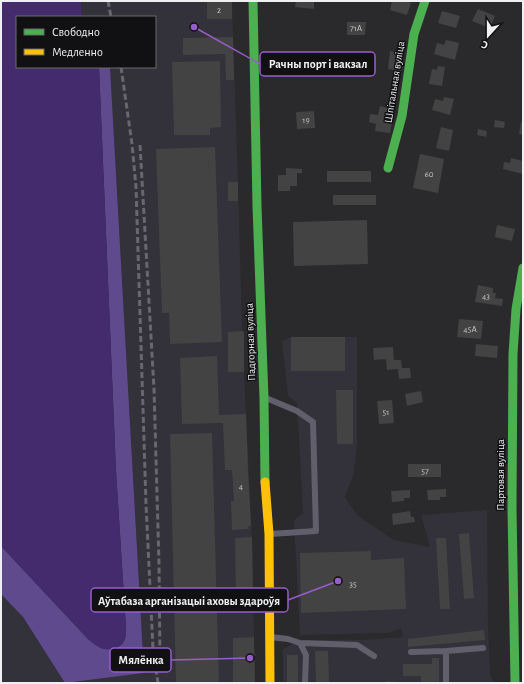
<svg xmlns="http://www.w3.org/2000/svg" width="524" height="684" viewBox="0 0 524 684" font-family="'Alegreya Sans',sans-serif">
	<style>
		.built { fill: #333139 }
		.forest { fill: #5f4a8e }
		.water { fill: #432b6e }
		.building { fill: #434344 }
		.lines { fill: none; stroke-linecap: round; stroke-linejoin: round }
		.lane { stroke: #625f6c; stroke-width: 6 }
		.fast { stroke: #4caf50; stroke-width: 9 }
		.slow { stroke: #ffc107; stroke-width: 9 }
		.rail { stroke: #69666f; stroke-width: 3; stroke-dasharray: 6 3; stroke-linecap: butt }
		.labels { text-anchor: middle; stroke-width: 3; stroke-linejoin: round; paint-order: stroke }
		.number-label { font-size: 9px; fill: #c5c5c6 }
		.street-label { font-size: 11px; fill: #f0f0f2; stroke: #111113 }
		.leader { fill: none; stroke: #985dcc; stroke-width: 1.5 }
		.callout-dot { fill: #985dcc; stroke: #111113; stroke-width: 1.5 }
		.callout { fill: #111113; stroke: #985dcc; stroke-width: 1.5 }
		.callout-label { font-size: 12px; text-anchor: middle; font-weight: bold; fill: #f0f0f2 }
	</style>
	<rect width="100%" height="100%" fill="#2a292b"/>
	<path class="built" d="M81,1h151l6,181 4,149 2,1v40l8,165 3,146h-254v-89l22,23 42,66 79,-10 -34,-606h45v-50h-73z
		M291,337h66v106l-3,30 -9,24 12,18 37,25 36,7 -9,-32 66,-5 1,115 2,50 4,8h-211v-34l17,-9h61l42,-3 -2,-8 -13,4 -88,2 -6,-115 9,-7 -6,-110 -9,-7 -6,-55z"/>
	<path class="forest" d="M99,67h11l34,606 -79,10 -42,-66 -22,-23v-48l87,93c4,3 9,7 13,9 8,3 19,1 23,-7 2,-4 2,-9 2,-13l-10,-157z"/>
	<path class="water" d="M1,1h80l1,16h-65v50h82l17,404 10,157c0,4 0,9 -2,13 -1,2 -4,5 -7,6 -11,6 -21,-1 -29,-8l-87,-93z"/>
	<path class="building" d="M207,1h25v18h-25z
		M296,1h18v8l-19,-2z
		M392,1h13l6,2 -4,12 -17,-5z
		M478,9l17,7 -5,12 -18,-7z
		M442,11l18,5 -4,12 -18,-5z
		M347,22h19l-1,13h-18z
		M233,37l1,43h-8l-1,-26 -42,1v-17z
		M446,40l13,3 -4,17 -21,-6 3,-11 7,2z
		M390,51l13,2 -2,18 -13,-2z
		M220,61l1,66 -11,1v7h-36l-2,-73z
		M438,66l7,1 -3,19 -13,-2 3,-15 5,1z
		M444,97l10,2 -4,16 -18,-5 3,-11 8,2z
		M380,106l9,2v2l5,1 -4,22 -15,-2 1,-7 -7,-2 1,-8 8,1z
		M314,111l1,17 -18,1 -1,-17z
		M495,120l10,2 -1,6 -10,-1z
		M521,122h2v13l-4,-1z
		M441,127l12,3 -4,21 -13,-3z
		M478,129l9,2 -1,6 -9,-2z
		M215,147l7,195 -52,2 -1,-31h-7l-6,-164z
		M420,154l24,5 -6,34 -25,-5z
		M511,158l12,3v13l-20,-5 1,-7 6,1z
		M286,168l16,1v4h-5v13h-7v5h-12v-16h8z
		M327,171h44v11h-44z
		M228,182h10v19h-10z
		M333,195h43v10h-43z
		M367,220l1,44 -74,2 -1,-44z
		M497,225l18,4 -3,12 -17,-4z
		M478,285l15,3v5h3l-1,5 8,1 -1,7 -27,-4z
		M459,319l24,2 -2,18 -24,-2z
		M242,331l2,1v40h-16v-40z
		M291,337h54v34h-54z
		M476,344l22,2 -1,12 -22,-2z
		M393,347l1,13h7l1,8h8l1,10 -12,1 -1,-10 -11,1 -1,-11 -12,1 -1,-12z
		M217,356l2,59 27,-1 2,56 3,56h-3l1,3 -17,1 -1,-29h3l-2,-31h-7l-2,-47 -41,1 -2,-66z
		M336,390h17v54h-16z
		M421,391l2,11 -16,4 -2,-12z
		M392,400l2,23 -15,1 -2,-23z
		M212,433l7,250h-43l-6,-249z
		M408,464h33v13h-33z
		M446,489v8h-6v3h-12l-1,-10z
		M410,490v8h-6v3l-12,1 -1,-11z
		M410,511l1,6h3l1,5 -22,3 -1,-11z
		M469,533l5,65 -10,1 -5,-65z
		M252,537l1,64h-17l-1,-63z
		M436,538h10l4,71h-10z
		M371,551v9l33,-2 2,51 -105,4 -1,-60z
		M484,630l1,10 -77,7v-8z
		M254,637l1,46h-22v-45z
		M315,651h13l1,32h-13z
		M287,655h11v28h-11z
		M432,658h7v25h-18v-7h-18v-12h29z
		M387,681l13,1v1h-13z"/>
	<g class="lines">
		<path class="lane" d="M266,398l31,13 16,11 3,109 -46,3
			M270,637l18,2 12,4 6,12 -1,28
			M300,643l57,2 17,11
			M446,651l37,-3
			M411,652l35,-1v32"/>
		<path class="fast" d="M253,1l4,205 7,192 1,84
			M388,168l14,-52 12,-82 11,-33
			M515,683l-3,-175 1,-154 3,-45 7,-41"/>
		<path class="slow" d="M265,482l4,52 1,149"/>
		<path class="rail" d="M108,1l3,16
			M121,67l11,77 4,43 10,317 7,145 5,34
			M140,145l14,244 5,175 1,97"/>
	</g>
	<g class="labels">
		<g class="number-label">
			<text x="219" y="13">2</text>
			<text x="356" y="31">71А</text>
			<text x="306" y="123">19</text>
			<text x="429" y="177">60</text>
			<text x="486" y="299">43</text>
			<text x="470" y="332">45А</text>
			<text x="386" y="415">51</text>
			<text x="425" y="474">57</text>
			<text x="241" y="489">4</text>
			<text x="353" y="587">35</text>
		</g>
		<g class="street-label">
			<text transform="translate(394 82) rotate(-81)" y="4">Шпітальная вуліца</text>
			<text transform="translate(250 342) rotate(-92)" y="4">Падгорная вуліца</text>
			<text transform="translate(500 475) rotate(-90)" y="4">Партовая вуліца</text>
		</g>
	</g>
	<path class="leader" d="M194 27L260 64M338 581L288 600M250 658L171 660"/>
	<g class="callout-dot">
		<circle cx="194" cy="27" r="4"/>
		<circle cx="338" cy="581" r="4"/>
		<circle cx="250" cy="658" r="4"/>
	</g>
	<g class="callout">
		<rect x="260" y="52" width="115" height="24" rx="4"/>
		<rect x="91" y="588" width="197" height="24" rx="4"/>
		<rect x="110" y="648" width="61" height="24" rx="4"/>
	</g>
	<g class="callout-label">
		<text x="318" y="68">Рачны порт і вакзал</text>
		<text x="189" y="605">Аўтабаза арганізацыі аховы здароўя</text>
		<text x="141" y="664">Мялёнка</text>
	</g>
	<rect width="524" height="684" fill="none" stroke="#f0f0f2" stroke-width="4"/>
	<rect x="16" y="16" width="140" height="52" fill="#111113" stroke="#6a6a6c"/>
	<rect x="24" y="29" width="20" height="6" fill="#4caf50" stroke="#6a6a6c"/>
	<text x="52" y="36" font-size="12" fill="#f0f0f2">Свободно</text>
	<rect x="24" y="49" width="20" height="6" fill="#ffc107" stroke="#6a6a6c"/>
	<text x="52" y="56" font-size="12" fill="#f0f0f2">Медленно</text>
	<g transform="translate(488 36) rotate(201)" stroke="#111113" stroke-width="3" paint-order="stroke">
	<path d="M0-3L7 15L0 10L-7 15Z" fill="#f0f0f2"/>
	<text y="-6" font-size="11" font-weight="bold" text-anchor="middle" fill="#f0f0f2">С</text>
	</g>
</svg>
